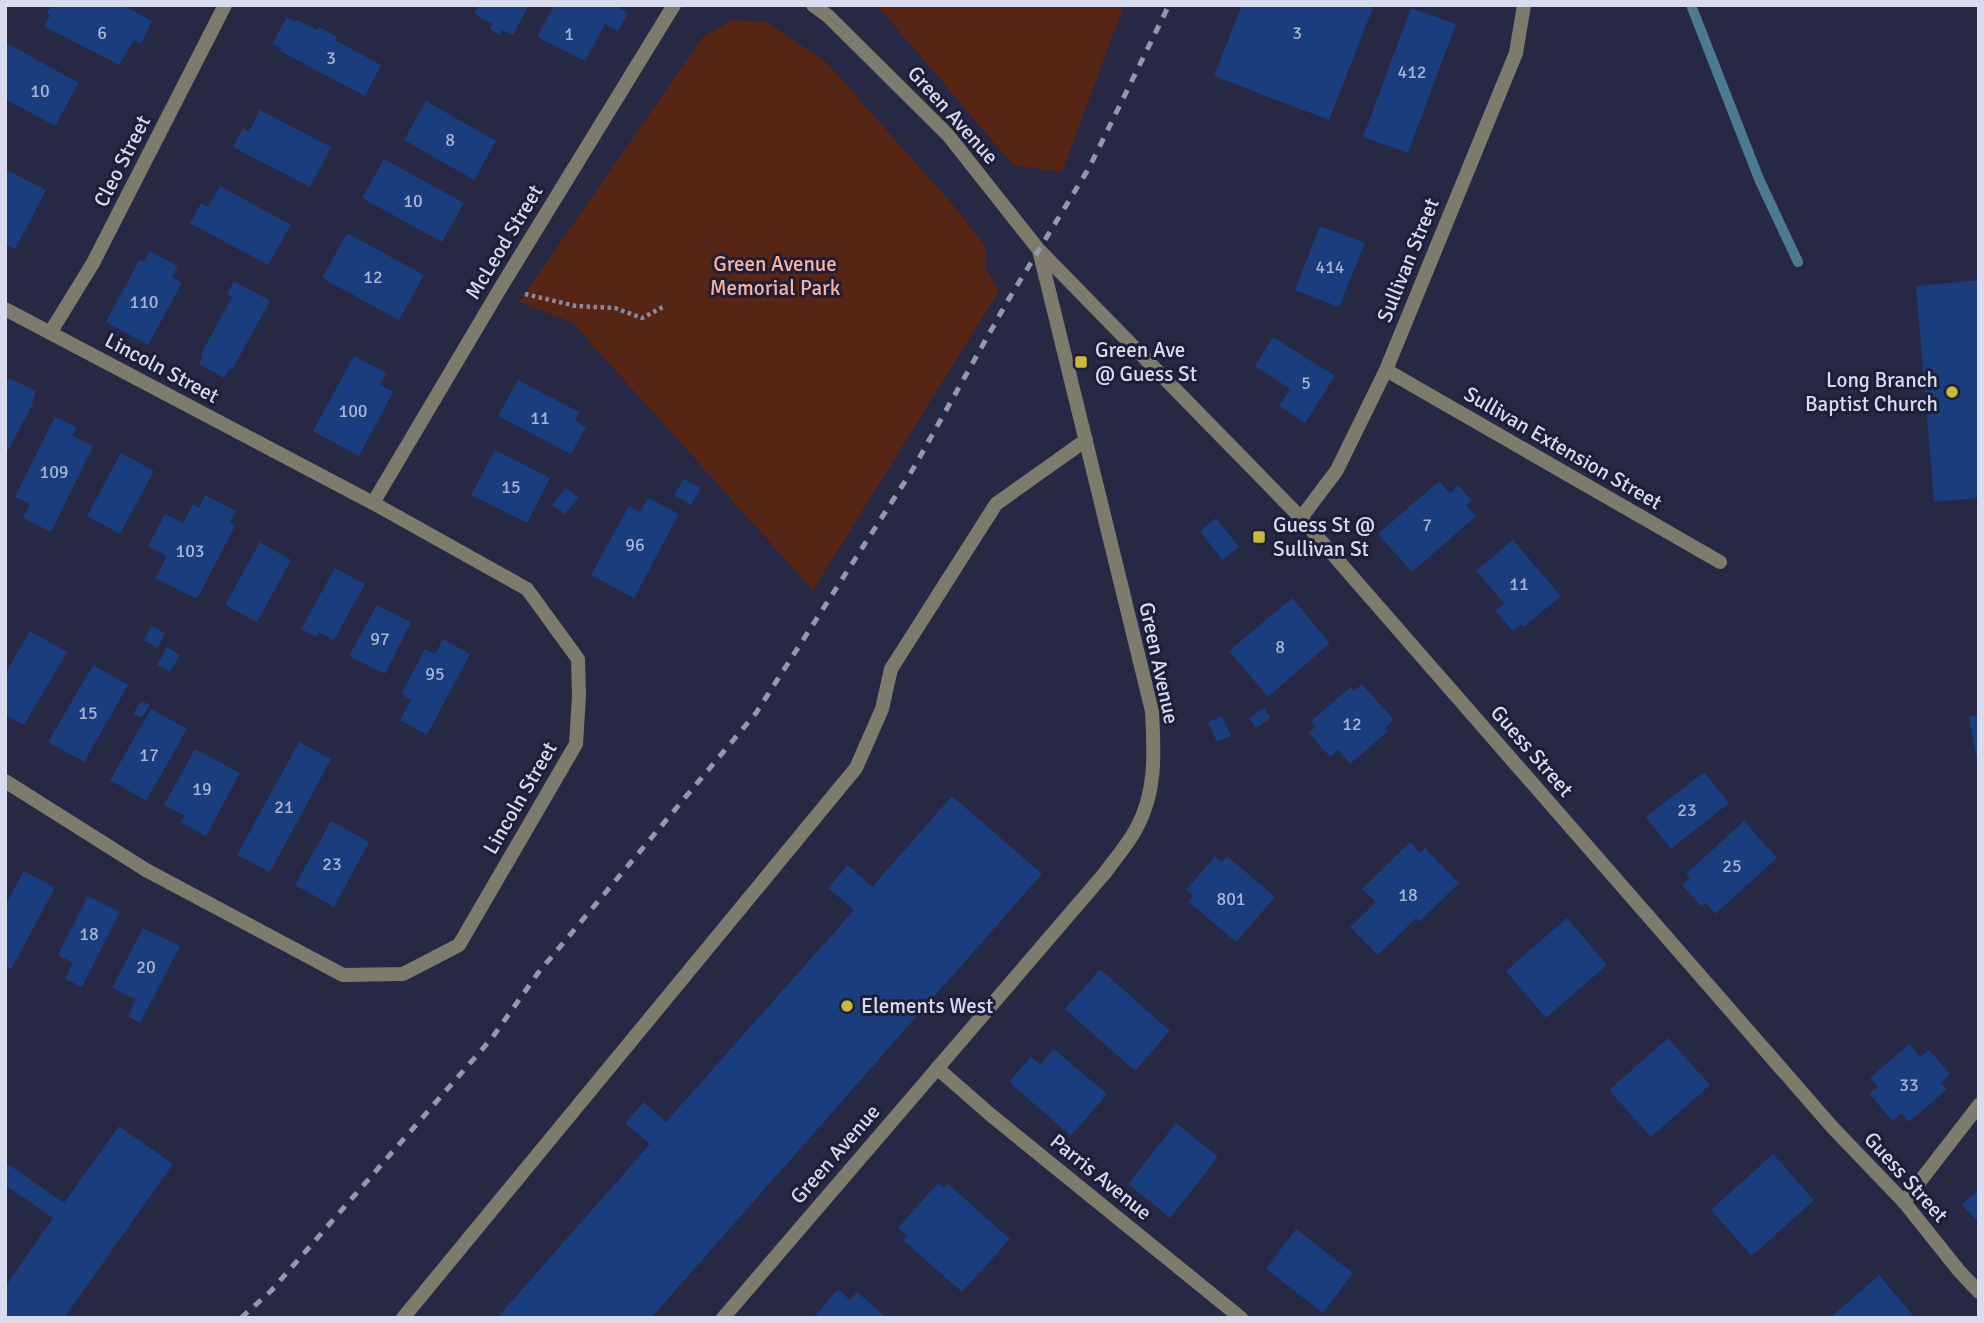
<svg xmlns="http://www.w3.org/2000/svg" width="1984" height="1323" viewBox="0 0 1984 1323" font-family="Signika,sans-serif">
	<style>
		.green { fill: #572513 }
		.lines { fill: none; stroke-linecap: round; stroke-linejoin: round }
		.stream { stroke: #4a7b8e; stroke-width: 10 }
		.building { fill: #193d7d }
		.path { stroke: #888aa1; stroke-width: 4.5; stroke-dasharray: 3.5 3.5; stroke-linecap: butt }
		.service { stroke: #7d7b6c; stroke-width: 14 }
		.minor { stroke: #7d7b6c; stroke-width: 14 }
		.tertiary { stroke: #7d7b6c; stroke-width: 14 }
		.rail { stroke: #9497ad; stroke-width: 5; stroke-dasharray: 9 9; stroke-linecap: butt }
		.poi-dot { fill: #ccb938; stroke: #1d1e39; stroke-width: 2.5 }
		.labels { text-anchor: middle; stroke-width: 6; stroke-linejoin: round; paint-order: stroke }
		.number-label { font-size: 18px; fill: #a9b4d2 }
		.street-label { font-size: 21px; fill: #d9dcee; stroke: #1d1e39 }
		.park-label { font-size: 21px; fill: #f9b49b; stroke: #1d1e39 }
		.poi-label { font-size: 21px; fill: #d9dcee; stroke: #1d1e39; text-anchor: start }
	</style>
	<rect width="100%" height="100%" fill="#262844"/>
	<path class="green" d="M877,5h247l-62,167 -49,-7z
		M733,20l33,2 60,40 127,143 33,42 -1,20 14,24 -186,299 -241,-268 -53,-20 184,-265z"/>
	<g class="lines">
		<path class="stream" d="M1691,5l68,174 39,83"/>
	</g>
	<path class="building" d="M51,5h71l30,16 -11,23 -7,-4 -15,25 -75,-39 6,-11 -3,-2z
		M479,5h50l-16,30 -11,-5 -2,5 -10,-6 2,-5 -18,-10z
		M554,5h61l13,8 -10,18 -13,-7 -20,37 -48,-24z
		M1242,5h132l-45,115 -115,-44z
		M1411,8l45,16 -48,129 -45,-16z
		M287,17l9,5 1,-2 20,10 2,-3 18,10 -2,3 46,25 -16,31 -85,-45 1,-2 -9,-5z
		M5,42l74,41 -24,43 -50,-27z
		M426,101l70,40 -22,39 -70,-40z
		M260,110l71,37 -21,40 -77,-40 10,-19 6,4z
		M384,159l80,44 -22,39 -80,-44z
		M5,169l41,21 -31,59 -10,-5z
		M220,186l71,39 -23,40 -78,-42 11,-20 7,4z
		M1320,226l45,17 -26,64 -44,-17z
		M347,233l77,42 -25,45 -77,-42z
		M150,251l28,15 -6,11 10,6 -34,62 -42,-23 33,-62 5,2z
		M1979,280v218l-45,4 -18,-216z
		M234,281l36,20 -38,69 -3,-1 -5,9 -25,-14 4,-9 -2,-1 31,-57 -5,-3z
		M1273,337l62,39 -30,47 -26,-17 11,-17 -35,-23z
		M354,356l32,17 -6,12 13,7 -34,64 -46,-25z
		M9,378l27,13 -4,10 2,1 -29,54v-71z
		M518,380l61,32 -4,9 11,6 -15,27 -73,-38z
		M55,417l22,10 -5,9 21,10 -42,86 -28,-14 7,-14 -15,-7z
		M495,450l55,28 -23,45 -56,-28z
		M121,453l33,18 -34,63 -33,-18z
		M684,479l17,9 -10,17 -17,-10z
		M1439,481l11,12 8,-8 14,16 -6,4 10,11 -64,56 -34,-38z
		M566,488l13,10 -14,16 -13,-9z
		M205,495l31,16 -6,12 5,3 -38,73 -42,-21 12,-22 -19,-10 17,-32 18,9 10,-19 6,4z
		M648,498l31,16 -45,84 -43,-23 38,-69 11,6z
		M1216,518l23,29 -17,13 -22,-29z
		M1513,540l48,56 -37,31 -2,-3 -9,7 -18,-20 9,-8 -28,-32z
		M260,542l31,18 -34,62 -32,-17z
		M335,568l30,16 -31,56 -15,-8 -2,5 -16,-8z
		M1292,598l38,45 -62,54 -39,-46z
		M377,605l34,17 -26,52 -36,-18z
		M151,626l14,7 -7,15 -14,-8z
		M30,631l37,21 -43,73 -19,-10v-41z
		M443,639l27,15 -43,81 -27,-15 11,-20 -10,-6 24,-45 10,5z
		M167,647l13,8 -10,17 -13,-7z
		M93,665l35,20 -44,77 -36,-20z
		M1362,684l32,36 -9,8 3,3 -38,33 -12,-14 -8,7 -21,-24 7,-7 -5,-5 40,-34 3,4z
		M141,701l9,4 -8,13 -9,-4z
		M1264,708l7,10 -15,10 -7,-10z
		M151,709l36,20 -41,72 -36,-21z
		M1979,715v42h-3l-7,-41z
		M1222,716l9,20 -14,6 -9,-20z
		M299,742l32,17 -61,113 -33,-17z
		M195,749l45,24 -34,63 -25,-14 4,-6 -21,-11z
		M1704,772l25,31 -58,46 -25,-32z
		M952,796l90,78 -391,444h-154l153,-174 -25,-21 19,-21 22,20 188,-212 -26,-22 20,-23 24,22z
		M331,821l38,21 -35,65 -39,-22z
		M1744,821l33,37 -62,56 -9,-11 -5,3 -19,-21 8,-7 -4,-4z
		M1410,842l10,11 5,-5 34,35 -40,39 -3,-4 -38,37 -28,-28 26,-25 -14,-13z
		M1215,856l7,6 5,-6 48,41 -39,45 -47,-40 4,-7 -7,-5z
		M24,871l31,17 -44,81 -6,-3v-60z
		M88,896l32,16 -38,75 -17,-8 8,-16 -15,-8z
		M1567,918l40,47 -61,53 -40,-47z
		M143,928l37,18 -40,77 -12,-7 8,-16 -24,-12z
		M1100,969l70,62 -35,40 -70,-62z
		M1668,1038l42,47 -59,52 -42,-47z
		M1909,1044l11,13 9,-7 21,24 -9,9 6,6 -38,33 -8,-9 -8,8 -24,-27 9,-7 -8,-9z
		M1054,1049l53,45 -36,42 -62,-54 22,-25 9,7z
		M1176,1123l42,34 -48,61 -42,-34z
		M119,1126l54,38 -109,154h-59v-31l48,-69 -48,-33v-23l59,41z
		M1773,1154l41,46 -62,56 -41,-46z
		M938,1183l6,5 4,-4 62,55 -48,53 -59,-52 4,-5 -9,-7z
		M1979,1189v34l-17,-18z
		M1296,1229l57,44 -30,40 -57,-44z
		M1879,1275l36,43h-85z
		M838,1289l12,11 7,-8 30,26h-74z"/>
	<g class="lines">
		<path class="path" d="M525,294l51,12 39,2 27,10 23,-12"/>
		<path class="service" d="M403,1318l453,-550 26,-59 9,-40 105,-165 90,-64"/>
		<path class="minor" d="M5,309l368,194 154,86 51,70 1,37 -3,48 -117,201 -56,29 -60,1 -197,-105 -141,-89
			M50,333l43,-70 132,-258
			M1386,370l334,192
			M373,503l128,-216 173,-282
			M1301,518l36,-48 49,-100 130,-317 8,-48
			M937,1068l55,48 249,202
			M1904,1202l75,-97"/>
		<path class="tertiary" d="M1040,251l261,267 532,610 71,74 56,70 19,20
			M723,1318l381,-444c11,-15 24,-30 32,-45 21,-37 18,-78 16,-118l-113,-461 -91,-115 -120,-119 -15,-11"/>
		<path class="rail" d="M241,1318l30,-27 221,-253 46,-65 218,-260 157,-244 94,-167 82,-134 80,-163"/>
	</g>
	<g class="poi-dot">
		<rect x="1074" y="355" width="14" height="14" rx="3.5"/>
		<circle cx="1952" cy="392" r="7"/>
		<rect x="1252" y="530" width="14" height="14" rx="3.5"/>
		<circle cx="847" cy="1006" r="7"/>
	</g>
	<g class="labels">
		<g class="number-label">
			<text x="102" y="39">6</text>
			<text x="1297" y="39">3</text>
			<text x="569" y="40">1</text>
			<text x="331" y="64">3</text>
			<text x="1412" y="78">412</text>
			<text x="40" y="97">10</text>
			<text x="450" y="146">8</text>
			<text x="413" y="207">10</text>
			<text x="1330" y="273">414</text>
			<text x="373" y="283">12</text>
			<text x="144" y="308">110</text>
			<text x="1306" y="389">5</text>
			<text x="353" y="417">100</text>
			<text x="540" y="424">11</text>
			<text x="54" y="478">109</text>
			<text x="511" y="493">15</text>
			<text x="1427" y="531">7</text>
			<text x="635" y="551">96</text>
			<text x="190" y="557">103</text>
			<text x="1519" y="590">11</text>
			<text x="380" y="645">97</text>
			<text x="1280" y="653">8</text>
			<text x="435" y="680">95</text>
			<text x="88" y="719">15</text>
			<text x="1352" y="730">12</text>
			<text x="149" y="761">17</text>
			<text x="202" y="795">19</text>
			<text x="284" y="813">21</text>
			<text x="1687" y="816">23</text>
			<text x="332" y="870">23</text>
			<text x="1732" y="872">25</text>
			<text x="1408" y="901">18</text>
			<text x="1231" y="905">801</text>
			<text x="89" y="940">18</text>
			<text x="146" y="973">20</text>
			<text x="1909" y="1091">33</text>
		</g>
		<g class="street-label">
			<text transform="translate(953 115) rotate(48)" y="7">Green Avenue</text>
			<text transform="translate(122 161) rotate(-63)" y="7">Cleo Street</text>
			<text transform="translate(504 242) rotate(-59)" y="7">McLeod Street</text>
			<text transform="translate(1408 260) rotate(-68)" y="7">Sullivan Street</text>
			<text transform="translate(162 368) rotate(28)" y="7">Lincoln Street</text>
			<text transform="translate(1563 448) rotate(30)" y="7">Sullivan Extension Street</text>
			<text transform="translate(1159 663) rotate(78)" y="7">Green Avenue</text>
			<text transform="translate(1532 751) rotate(49)" y="7">Guess Street</text>
			<text transform="translate(520 798) rotate(-60)" y="7">Lincoln Street</text>
			<text transform="translate(835 1154) rotate(-49)" y="7">Green Avenue</text>
			<text transform="translate(1101 1177) rotate(39)" y="7">Parris Avenue</text>
			<text transform="translate(1906 1177) rotate(48)" y="7">Guess Street</text>
		</g>
		<g class="park-label">
			<text x="775" y="271">Green Avenue<tspan x="775" dy="24">Memorial Park</tspan></text>
		</g>
		<g class="poi-label">
			<text x="1095" y="357">Green Ave<tspan x="1095" dy="24">@ Guess St</tspan></text>
			<text x="1938" y="387" text-anchor="end">Long Branch<tspan x="1938" dy="24">Baptist Church</tspan></text>
			<text x="1273" y="532">Guess St @<tspan x="1273" dy="24">Sullivan St</tspan></text>
			<text x="861" y="1013">Elements West</text>
		</g>
	</g>
	<rect width="1984" height="1323" fill="none" stroke="#d9dcee" stroke-width="14"/>
</svg>
